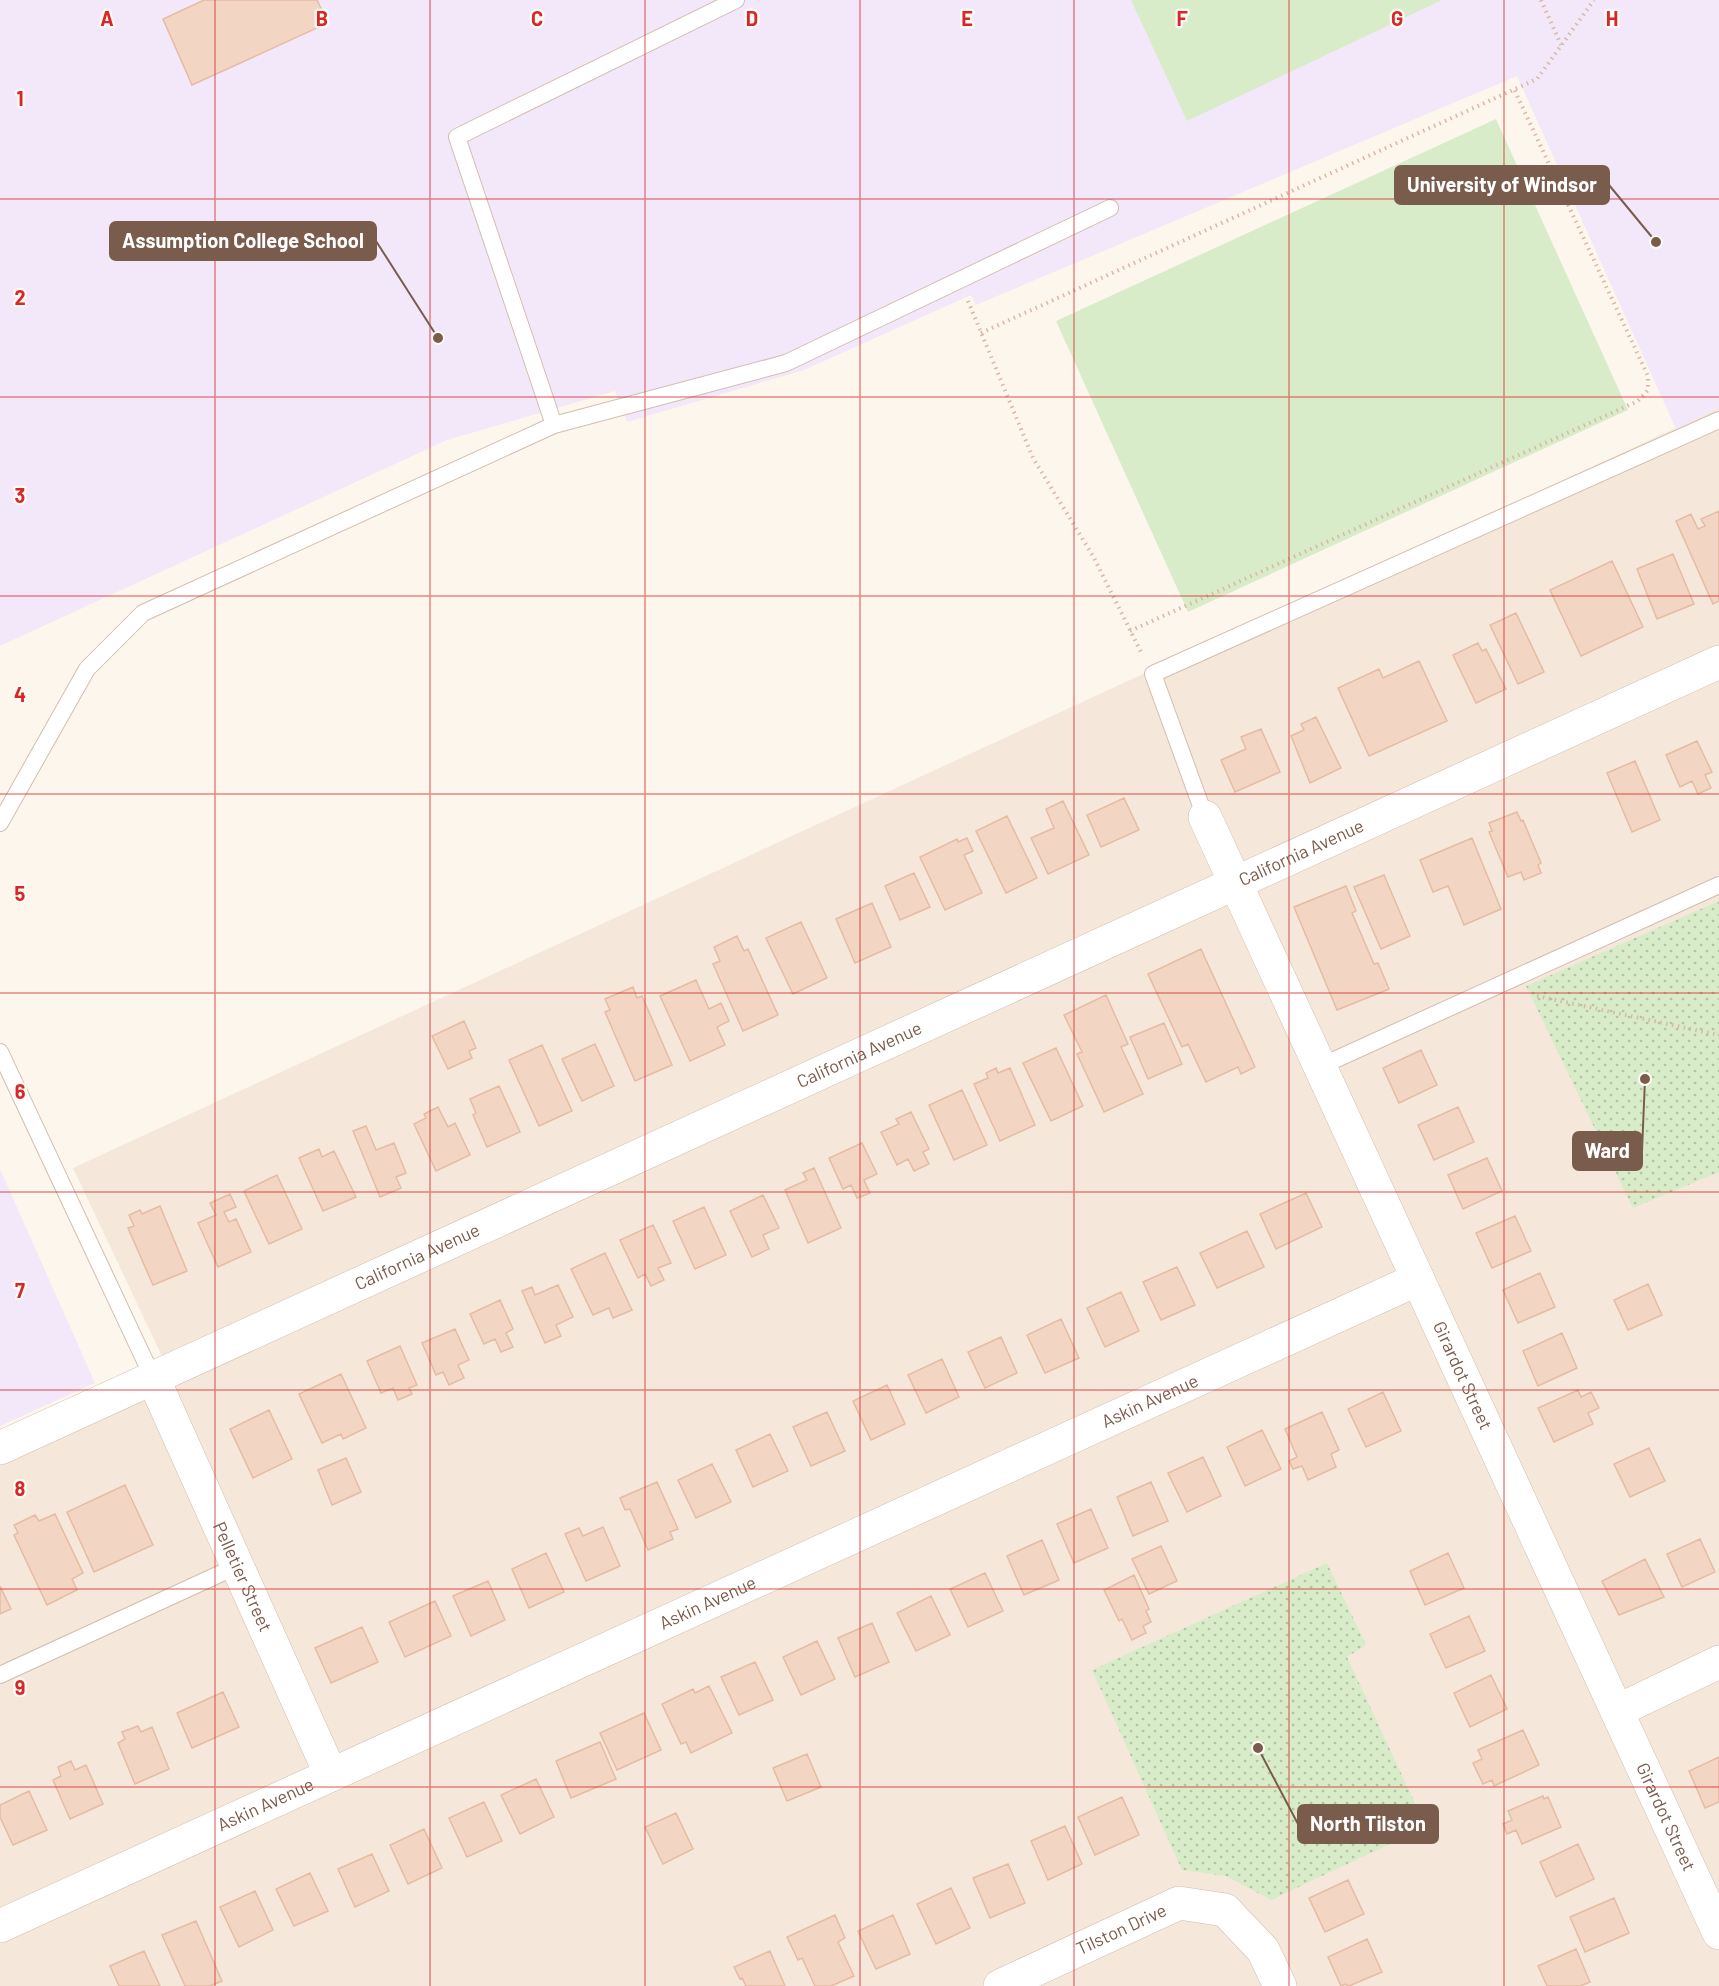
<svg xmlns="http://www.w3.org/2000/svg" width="1719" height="1986" viewBox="0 0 1719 1986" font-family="Barlow,sans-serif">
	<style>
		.residential { fill: #f5e8da }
		.education { fill: #f3e8fa }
		.grass { fill: url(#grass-dots) }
		.pitch { fill: #d8ecc9 }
		.building { fill: #f3d5c3; stroke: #e6bba3; stroke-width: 1.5 }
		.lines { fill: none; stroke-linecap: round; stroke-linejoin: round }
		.lane-casing { stroke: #d1beb0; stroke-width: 18 }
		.street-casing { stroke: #d1beb0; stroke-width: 34 }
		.path { stroke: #d9b8a5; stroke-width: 4; stroke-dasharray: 1.5 4.5; stroke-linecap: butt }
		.lane { stroke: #fff; stroke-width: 16 }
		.street { stroke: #fff; stroke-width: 33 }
		.grid { fill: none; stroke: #d62828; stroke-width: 1.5; stroke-opacity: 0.55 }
		.labels { text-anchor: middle; stroke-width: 4.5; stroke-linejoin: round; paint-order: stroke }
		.street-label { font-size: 18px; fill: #7a5c4d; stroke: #fffaf3 }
		.grid-label { font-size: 20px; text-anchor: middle; font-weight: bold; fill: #d62828; stroke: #fffaf3; stroke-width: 4.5; stroke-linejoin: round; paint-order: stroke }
		.leader { fill: none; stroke: #7a5c4d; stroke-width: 2 }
		.callout-dot { fill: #7a5c4d; stroke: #fffaf3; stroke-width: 2 }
		.callout { fill: #7a5c4d; stroke: #7a5c4d; stroke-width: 2 }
		.callout-label { font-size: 20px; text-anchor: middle; font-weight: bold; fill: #fff }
	</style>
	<defs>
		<pattern id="grass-dots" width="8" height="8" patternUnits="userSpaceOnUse" patternTransform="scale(1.5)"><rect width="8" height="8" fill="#d8ecc9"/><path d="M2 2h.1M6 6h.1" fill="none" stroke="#b4c2a5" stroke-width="1.8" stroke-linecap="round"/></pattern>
	</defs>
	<rect width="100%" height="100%" fill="#fdf6ec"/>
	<path class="residential" d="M1719,408v1578h-1719v-521l176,-79 -103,-218z"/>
	<path class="education" d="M0,0h1719v408l-43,21 -159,-353 -541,229 -5,-10 -167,75 -177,52 -12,-31 -168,49 -447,206z
		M0,1169l95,214 -95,43z"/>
	<path class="grass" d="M1719,901v271l-86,36 -107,-222z
		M1327,1563l39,82 -19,12 79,170 -155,73 -45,-24 -44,-6 -90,-200z"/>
	<path class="pitch" d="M1131,0h311l-255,121z
		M1496,119l132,291 -440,202 -132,-291z"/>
	<path class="building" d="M204,0h113l11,23 -136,62 -29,-66z
		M1719,511v90l-6,3 -37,-83 15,-7 7,15 7,-3 -4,-7z
		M1673,554l21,50 -37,15 -20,-50z
		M1612,561l31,66 -62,29 -31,-66z
		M1516,613l28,59 -26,12 -28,-59z
		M1478,643l4,8 4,-2 20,40 -30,14 -23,-48z
		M1419,661l28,60 -78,35 -31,-68 41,-19 4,9z
		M1316,717l25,51 -31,15 -19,-47 13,-6 -3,-6z
		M1261,729l19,43 -45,20 -14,-32 25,-11 -5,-12z
		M1697,741l15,31 -7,3 6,13 -13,6 -6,-13 -12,6 -14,-32z
		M1635,761l25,59 -28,12 -25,-59z
		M1124,798l15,32 -38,17 -14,-32z
		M1063,801l26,54 -41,19 -17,-36 23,-10 -8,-19z
		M1517,812l4,9 2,-1 18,43 -3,2 3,8 -17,7 -3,-8 -13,5 -19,-45 3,-1 -3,-8z
		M1007,816l30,62 -31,15 -30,-62z
		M967,838l6,13 -9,4 18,38 -37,17 -25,-53 37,-18 1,3z
		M1472,838l29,71 -37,16 -16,-39 -15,6 -13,-32z
		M914,873l16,34 -30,13 -15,-34z
		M1384,875l26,61 -29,13 -27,-62z
		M1346,886l10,25 -4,2 22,51 4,-1 11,26 -52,21 -43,-103z
		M872,903l19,44 -36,16 -19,-44z
		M801,922l26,56 -34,16 -27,-56z
		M737,936l7,15 4,-2 30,66 -35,16 -30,-67 7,-3 -6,-14z
		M1201,949l54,118 -14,7 -3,-7 -32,15 -18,-38 -6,3 -34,-73z
		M696,980l13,29 12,-6 8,18 -12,6 8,18 -35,16 -30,-65z
		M633,987l4,11 5,-2 30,69 -37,16 -30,-69 5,-2 -5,-11z
		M1106,995l22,49 -7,3 22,47 -39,18 -27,-58 5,-2 -18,-37z
		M464,1021l12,27 -7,3 3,7 -24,11 -16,-33z
		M1164,1023l18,41 -34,15 -18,-42z
		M595,1044l19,42 -32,15 -20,-42z
		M542,1045l30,66 -33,15 -30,-66z
		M1056,1048l27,58 -32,15 -28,-58z
		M1421,1050l16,35 -38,18 -16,-35z
		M996,1068l2,5 12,-5 25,57 -35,16 -26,-57 14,-6 -2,-5z
		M499,1086l21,46 -33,15 -14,-32 3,-2 -6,-14z
		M962,1090l25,55 -33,15 -25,-55z
		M438,1107l10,20 7,-4 15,32 -34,16 -22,-47 12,-6 -2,-4z
		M1458,1107l16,35 -40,18 -16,-35z
		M911,1112l18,37 -6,3 6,12 -15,7 -6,-12 -11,6 -16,-33 18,-8 -3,-5z
		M366,1126l10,24 18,-7 12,30 -10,4 5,11 -21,9 -27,-66z
		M862,1143l15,31 -13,6 6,13 -13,5 -6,-13 -8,4 -14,-31z
		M319,1149l3,8 12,-6 22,46 -33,14 -24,-53z
		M1487,1158l15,33 -39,18 -15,-34z
		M814,1168l27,60 -33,15 -23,-53 22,-10 -4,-7z
		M277,1175l25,54 -33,15 -25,-53z
		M1306,1193l16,34 -46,22 -16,-35z
		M230,1194l6,13 -12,5 5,10 7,-3 15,33 -33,15 -20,-44 18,-8 -6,-12z
		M763,1195l16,33 -16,7 6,14 -17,8 -22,-46z
		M160,1206l27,65 -34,14 -25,-57 6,-2 -5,-11 11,-5 2,4z
		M704,1207l22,48 -31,14 -22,-48z
		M1515,1216l16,35 -39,17 -16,-35z
		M653,1225l18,38 -13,5 6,12 -13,6 -6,-12 -7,4 -18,-38z
		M1247,1231l17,36 -47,21 -17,-35z
		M605,1253l27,57 -19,8 -4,-10 -16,7 -22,-46z
		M1177,1267l18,38 -34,15 -18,-38z
		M1540,1273l15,34 -37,16 -15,-33z
		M1648,1284l14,31 -34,15 -14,-30z
		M558,1285l15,32 -17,8 5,11 -16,7 -23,-52 10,-4 3,8z
		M1121,1292l18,39 -34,16 -18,-39z
		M500,1300l13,29 -7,4 7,14 -12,5 -6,-13 -11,5 -14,-30z
		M1061,1319l18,39 -34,15 -18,-38z
		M455,1329l14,31 -11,5 6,13 -15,7 -6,-13 -7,3 -14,-32z
		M1562,1333l15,35 -39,18 -15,-35z
		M1001,1337l16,36 -32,15 -17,-36z
		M400,1346l17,39 -8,3 3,6 -14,6 -5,-12 -12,5 -14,-32z
		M942,1359l17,38 -33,16 -18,-38z
		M341,1374l25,54 -23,11 -2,-5 -19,9 -23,-49z
		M887,1385l18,39 -34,16 -18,-39z
		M1578,1390l3,7 10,-5 8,16 -11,5 5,11 -39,18 -16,-34z
		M1383,1392l18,39 -35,16 -18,-38z
		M269,1410l23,49 -39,19 -23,-49z
		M827,1412l18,39 -34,15 -18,-39z
		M1322,1412l17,38 -8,4 5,13 -28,13 -6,-14 -9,3 -4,-8 8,-4 -12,-28z
		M1262,1430l19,39 -36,17 -18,-39z
		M770,1434l18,37 -35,16 -17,-37z
		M1649,1448l16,33 -35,16 -16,-33z
		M1203,1457l18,39 -34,16 -19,-39z
		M346,1458l15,34 -29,13 -14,-35z
		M712,1464l19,38 -35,16 -18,-38z
		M657,1482l21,47 -8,3 3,7 -25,11 -18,-41 -5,1 -5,-12z
		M1151,1482l17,39 -35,15 -16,-39z
		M125,1485l28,60 -59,27 -27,-60z
		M1091,1509l17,39 -34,15 -17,-39z
		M55,1514l28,59 -11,6 5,11 -30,15 -33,-70 4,-2 -4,-8 21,-10 4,6z
		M603,1527l17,39 -34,15 -21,-47 14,-6 4,8z
		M1700,1539l15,33 -33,15 -15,-33z
		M1042,1540l17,40 -35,15 -17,-39z
		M1161,1546l16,35 -28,13 -17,-35z
		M546,1553l18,39 -35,16 -17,-39z
		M1448,1553l16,35 -39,17 -15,-34z
		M1645,1559l19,38 -45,18 -17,-34z
		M985,1573l18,38 -35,16 -18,-38z
		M1134,1575l15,34 -3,2 5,11 -8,4 3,7 -14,7 -10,-21 -3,2 -15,-31z
		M488,1581l17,39 -34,16 -18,-40z
		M0,1586l11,23 -11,5z
		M931,1596l19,39 -34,16 -19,-38z
		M435,1601l16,35 -46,21 -16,-35z
		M1469,1616l16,35 -39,17 -16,-34z
		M872,1623l17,39 -34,15 -17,-39z
		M362,1627l16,35 -47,21 -16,-35z
		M817,1641l18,38 -34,16 -18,-38z
		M755,1662l18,38 -34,15 -18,-38z
		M1491,1675l16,34 -37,18 -16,-34z
		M709,1686l23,47 -41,20 -5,-11 -5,2 -19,-40 31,-15 2,4z
		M223,1692l16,35 -47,21 -15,-35z
		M644,1713l17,37 -44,20 -17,-37z
		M138,1726l3,6 11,-5 17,42 -34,15 -17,-41 7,-4 -3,-7z
		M1523,1730l16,35 -45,21 -2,-6 -9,4 -10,-21 9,-4 -4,-9z
		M600,1742l16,37 -45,19 -15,-37z
		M807,1754l14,33 -34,14 -14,-33z
		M1719,1757v45l-14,6 -16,-37z
		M71,1761l4,9 11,-5 17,39 -33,15 -17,-39 8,-4 -3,-9z
		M536,1779l18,38 -34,17 -19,-39z
		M29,1791l18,39 -34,15 -13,-28v-12z
		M1543,1796l1,3 4,-2 13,30 -39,17 -6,-14 -9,4 -4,-10 9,-4 -4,-9z
		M1122,1797l17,38 -44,20 -17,-38z
		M484,1802l18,39 -35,16 -18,-39z
		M676,1813l17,36 -30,15 -18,-37z
		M1065,1826l17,38 -34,16 -17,-39z
		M424,1829l18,39 -34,16 -18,-39z
		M1578,1844l16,35 -38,18 -16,-35z
		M372,1854l17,37 -34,16 -17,-38z
		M1008,1864l17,39 -35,15 -17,-40z
		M310,1873l18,38 -34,15 -18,-37z
		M1348,1880l16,34 -39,18 -16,-34z
		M951,1888l19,40 -34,16 -19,-40z
		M255,1891l18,39 -34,17 -19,-40z
		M1614,1898l15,35 -44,19 -15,-35z
		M835,1915l10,23 -7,4 16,34 -23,10h-16l-13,-28 -4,2 -11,-23z
		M893,1915l17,39 -34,15 -18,-38z
		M196,1921l26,60 -12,5h-25l-23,-51z
		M1367,1939l15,33 -33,14 -4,-2 -4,2 -13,-29z
		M1576,1949l14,33 -10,4h-33l-9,-20z
		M144,1951l16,35h-41l-9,-20z
		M770,1951l15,35h-39l-4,-8 -2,1 -6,-12z"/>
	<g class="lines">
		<g class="lane-casing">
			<path id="lane" d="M554,425l-97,-288 279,-137
				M1205,817l-52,-143 566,-254
				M0,823l87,-154 56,-56 411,-188 232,-62 324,-155
				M0,1052l153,326
				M1319,1067l400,-182
				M0,1675l237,-109"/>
		</g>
		<g class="street-casing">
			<g id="street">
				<path id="s1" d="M1205,817l514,1116"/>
				<path id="s2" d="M153,1378l178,397"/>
				<path id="s3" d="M0,1448l1719,-786"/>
				<path d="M1617,1711l102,-49"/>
				<path id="s4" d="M0,1926l1418,-647"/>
				<path id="s5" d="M1000,1986l179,-83 46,7 38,40 17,36"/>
			</g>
		</g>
		<path class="path" d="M1541,0l20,45
			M968,301l65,157 60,98 49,98
			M981,333l556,-254 57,-79
			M1130,631l508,-230 10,-11v-14l-134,-287
			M1537,996l182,39"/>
		<use href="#lane" class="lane"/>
		<use href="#street" class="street"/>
	</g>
	<path class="grid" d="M215,0v1986M430,0v1986M645,0v1986M860,0v1986M1074,0v1986M1289,0v1986M1504,0v1986M0,199h1719M0,397h1719M0,596h1719M0,794h1719M0,993h1719M0,1192h1719M0,1390h1719M0,1589h1719M0,1787h1719"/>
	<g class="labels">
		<g class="street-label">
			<text dy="6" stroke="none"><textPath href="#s3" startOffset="1431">California Avenue</textPath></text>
			<text dy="6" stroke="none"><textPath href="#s3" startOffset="945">California Avenue</textPath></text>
			<text dy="6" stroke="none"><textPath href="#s3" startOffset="459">California Avenue</textPath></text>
			<text dy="6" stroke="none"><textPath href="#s1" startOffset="615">Girardot Street</textPath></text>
			<text dy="6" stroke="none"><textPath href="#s4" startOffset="1264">Askin Avenue</textPath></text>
			<text dy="6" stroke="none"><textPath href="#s2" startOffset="218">Pelletier Street</textPath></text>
			<text dy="6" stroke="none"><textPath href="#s4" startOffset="778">Askin Avenue</textPath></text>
			<text dy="6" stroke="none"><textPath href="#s4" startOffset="292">Askin Avenue</textPath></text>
			<text dy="6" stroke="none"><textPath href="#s1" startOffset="1101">Girardot Street</textPath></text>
			<text dy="6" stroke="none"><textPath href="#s5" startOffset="134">Tilston Drive</textPath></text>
		</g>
	</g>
	<g class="grid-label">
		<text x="107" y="26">A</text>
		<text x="322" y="26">B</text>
		<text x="537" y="26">C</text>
		<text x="752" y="26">D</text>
		<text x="967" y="26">E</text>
		<text x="1182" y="26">F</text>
		<text x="1397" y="26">G</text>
		<text x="1612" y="26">H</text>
		<text x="20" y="106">1</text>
		<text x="20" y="305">2</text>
		<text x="20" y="503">3</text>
		<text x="20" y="702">4</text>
		<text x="20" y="901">5</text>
		<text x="20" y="1099">6</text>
		<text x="20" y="1298">7</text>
		<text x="20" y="1496">8</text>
		<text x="20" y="1695">9</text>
	</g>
	<path class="leader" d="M1656 242L1609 185M438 338L376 241M1645 1079L1642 1151M1258 1748L1298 1824"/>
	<g class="callout-dot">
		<circle cx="1656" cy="242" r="6"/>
		<circle cx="438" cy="338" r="6"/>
		<circle cx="1645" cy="1079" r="6"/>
		<circle cx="1258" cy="1748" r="6"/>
	</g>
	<g class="callout">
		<rect x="1395" y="166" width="214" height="38" rx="6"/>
		<rect x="110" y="222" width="266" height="38" rx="6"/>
		<rect x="1573" y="1132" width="69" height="38" rx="6"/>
		<rect x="1298" y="1805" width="140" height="38" rx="6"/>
	</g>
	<g class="callout-label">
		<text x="1502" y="192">University of Windsor</text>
		<text x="243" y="248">Assumption College School</text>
		<text x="1607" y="1158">Ward</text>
		<text x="1368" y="1831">North Tilston</text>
	</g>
</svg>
